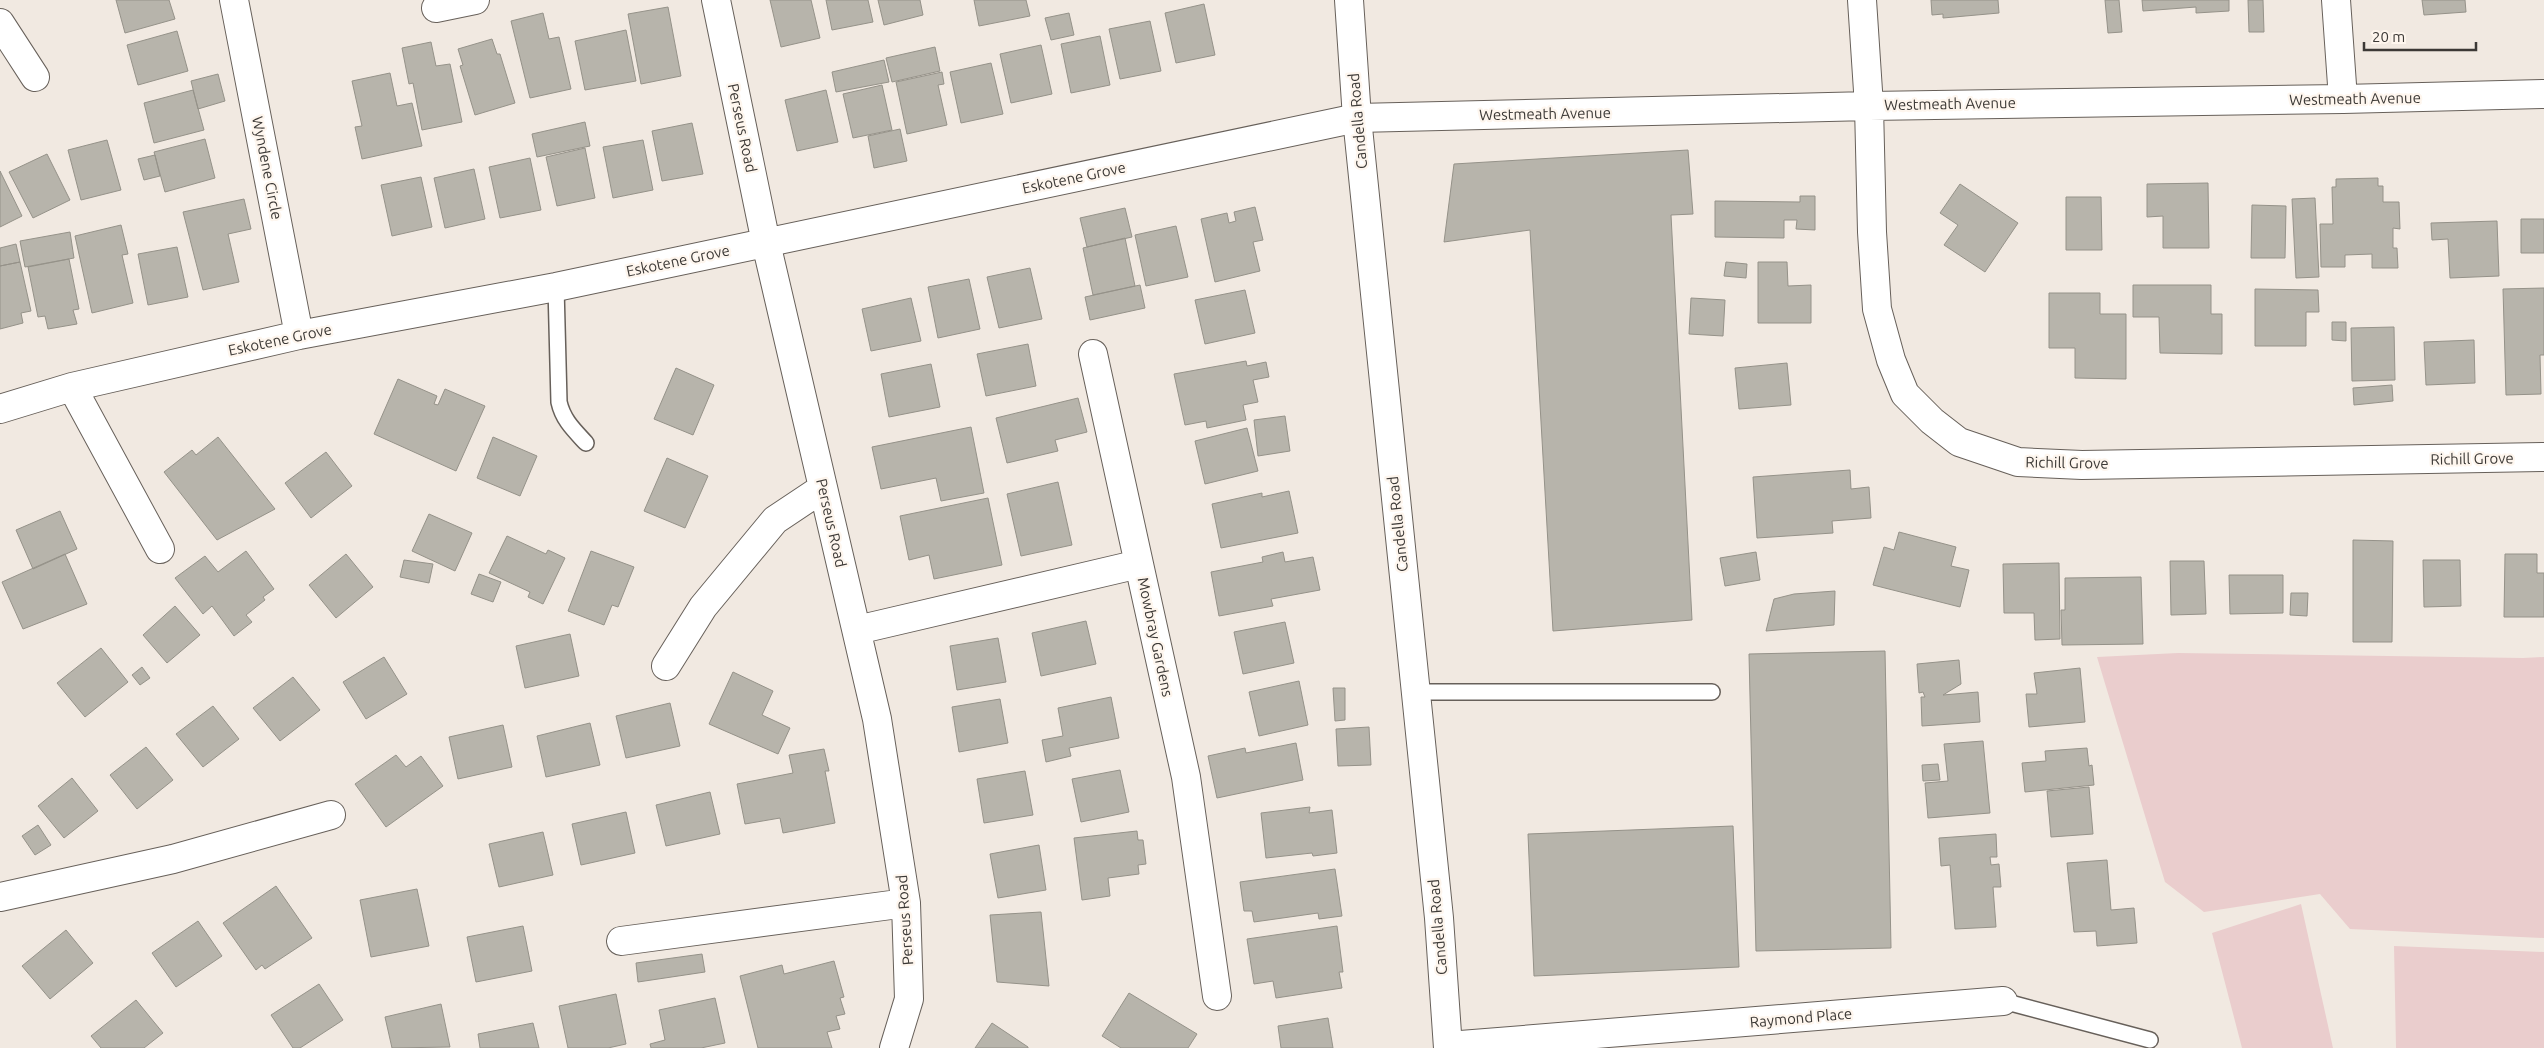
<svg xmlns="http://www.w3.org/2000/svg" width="2544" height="1048" viewBox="0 0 2544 1048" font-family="Ubuntu,sans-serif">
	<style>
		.green { fill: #eacdcd }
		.building { fill: #b7b4ab; stroke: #959289 }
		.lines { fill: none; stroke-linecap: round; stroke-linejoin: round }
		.lane-casing { stroke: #67605a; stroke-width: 18 }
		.street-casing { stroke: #67605a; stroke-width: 30 }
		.secondary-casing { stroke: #67605a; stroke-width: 30 }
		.lane { stroke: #fff; stroke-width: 15 }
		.street { stroke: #fff; stroke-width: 28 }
		.secondary { stroke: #fff; stroke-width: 28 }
		.labels { text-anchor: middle; stroke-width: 4.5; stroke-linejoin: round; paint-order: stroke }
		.street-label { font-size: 15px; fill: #3c3936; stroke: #fef6ee }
	</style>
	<rect width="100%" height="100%" fill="#f1e9e1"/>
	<path class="green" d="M2178,653l345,5 21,-1v281l-194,-9 -30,-35 -116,18 -39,-30 -68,-225z
		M2301,904l32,144h-91l-30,-115z
		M2394,946l150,6v96h-148z"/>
	<path class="building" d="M116,0h53l6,19 -50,14z
		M770,0h41l9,38 -39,9z
		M826,0h42l5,22 -41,8z
		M878,0h42l3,15 -39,10z
		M974,0h52l4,16 -51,10z
		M1931,0h67l1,13 -56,5v-4l-11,1z
		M2105,0h14l3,32 -14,1z
		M2142,0h87v11l-33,2v-6l-53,4z
		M2248,0h15l1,32h-15z
		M2422,0h43l1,12 -42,3z
		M1204,4l11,51 -39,8 -11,-50z
		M668,7l13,69 -40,8 -13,-70z
		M543,13l6,26 10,-2 12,52 -41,9 -19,-77z
		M1069,13l5,22 -23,5 -6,-22z
		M1150,21l11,50 -41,8 -11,-50z
		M626,30l10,51 -51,9 -10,-49z
		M177,31l11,40 -50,14 -11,-40z
		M1100,36l10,49 -39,8 -10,-49z
		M492,39l5,15h3l15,49 -40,12 -15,-49 3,-1 -5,-16z
		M431,42l5,24 14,-2 12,58 -40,8 -9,-47 -4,1 -7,-36z
		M1041,45l11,49 -41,9 -11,-49z
		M935,47l5,24 -48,11 -6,-24z
		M884,60l5,22 -53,10 -4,-20z
		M991,63l12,51 -42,9 -11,-51z
		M942,72l2,12 -6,1 9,40 -40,9 -11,-52z
		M390,73l7,33 15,-3 10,43 -60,13 -7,-32 7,-1 -10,-45z
		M218,74l7,27 -27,8 -7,-28z
		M882,85l10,45 -39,8 -10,-44z
		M193,90l11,40 -50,13 -10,-40z
		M826,90l12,52 -41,9 -12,-51z
		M585,122l5,24 -53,11 -5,-23z
		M692,123l11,51 -41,7 -10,-50z
		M900,129l7,32 -33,7 -6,-32z
		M205,139l10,39 -50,14 -11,-40z
		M107,140l14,50 -40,10 -13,-50z
		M643,140l10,50 -40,8 -10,-51z
		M585,148l10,50 -38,8 -11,-49z
		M1688,150l5,64 -22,1 21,405 -139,11 -23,-401 -86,12 10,-78z
		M47,154l23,46 -37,18 -24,-46z
		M155,155l5,21 -16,4 -6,-21z
		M530,158l11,52 -41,8 -11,-51z
		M474,169l11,50 -40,9 -11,-50z
		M0,171l22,45 -22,11z
		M421,177l11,50 -40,9 -11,-51z
		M2378,178v8h5v16h16l1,27 -7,-1v20h4l1,20h-26v-14l-27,1v12h-24l-1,-43h13l-1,-37h4v-8z
		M2208,183l1,65h-46v-32l-16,1v-33z
		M1960,184l58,39 -33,49 -41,-27 14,-20 -18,-12z
		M1800,196h15v34l-19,-1 1,-9h-13v18l-69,-1v-36l85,1z
		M2066,197h35l1,53h-36z
		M2315,198l4,79 -23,1 -4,-79z
		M244,199l7,30 -23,5 11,48 -36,8 -20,-78z
		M2252,205l34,1 -1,52h-34z
		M1255,207l8,33 -10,2 7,29 -45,11 -14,-63 26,-6 2,10 7,-2 -2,-9z
		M1125,208l7,29 -45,10 -7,-29z
		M2521,219h23v34h-23z
		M2497,221l2,55 -49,2 -2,-39 -16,1 -1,-17z
		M121,225l7,29 -6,1 11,48 -41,10 -17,-77z
		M1176,226l12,51 -42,9 -11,-51z
		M70,232l4,26 -49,9 -5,-26z
		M1125,238l10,48 -42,9 -10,-47z
		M16,244l4,18 -20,4v-18z
		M177,247l11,50 -40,8 -10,-51z
		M69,259l10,50 -6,1 4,14 -29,5 -3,-13 -7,1 -10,-50z
		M20,262l11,49 -10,2 2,10 -23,6v-63z
		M1726,262l21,2 -1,14 -22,-2z
		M1758,262h29l1,24 23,-1v38h-53z
		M1030,268l12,51 -43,9 -12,-51z
		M969,279l11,50 -42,9 -10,-51z
		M1140,285l5,23 -55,12 -5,-23z
		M2133,285h78v29h11v40l-62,-1 -1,-36h-26z
		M2544,288v67h-4l1,39 -35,1 -3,-106z
		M2255,289l63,1 1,22h-13v34h-51z
		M1245,290l10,43 -50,11 -10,-44z
		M2049,293h51v21h26v65l-51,-1v-30h-26z
		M911,298l10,43 -50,10 -9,-42z
		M1691,298l34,2 -2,36 -34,-2z
		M2332,322h14v19l-14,-1z
		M2394,327l1,53 -43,1 -1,-53z
		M2474,340l1,43 -49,2 -2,-43z
		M1028,344l8,42 -50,10 -9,-42z
		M1246,361l1,5 19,-4 3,15 -16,3 5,22 -15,3 3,15 -39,8 -1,-7 -21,4 -11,-51z
		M1787,363l4,42 -52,4 -4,-41z
		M931,364l9,43 -51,10 -8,-43z
		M676,368l38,17 -21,50 -39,-16z
		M398,379l39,17 -3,8 4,1 7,-16 40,17 -29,65 -82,-37z
		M2392,385l1,16 -39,4 -1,-17z
		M1078,398l9,34 -32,8 3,11 -51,12 -11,-45z
		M1285,416l5,35 -32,5 -4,-36z
		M971,427l13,66 -43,8 -5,-23 -55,11 -9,-42z
		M1247,428l11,43 -53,13 -10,-43z
		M218,437l57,72 -58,31 -53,-68 28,-22 4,5z
		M493,437l44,19 -17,40 -43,-18z
		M326,452l26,34 -41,32 -26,-35z
		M667,458l41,18 -23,52 -41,-17z
		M1850,470l1,19 18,-2 2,31 -39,3 1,12 -76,5 -4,-61z
		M1058,482l14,63 -51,11 -14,-62z
		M1289,491l9,42 -77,15 -9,-44 50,-11v4z
		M988,498l14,67 -68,14 -5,-24 -20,5 -9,-44z
		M60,511l17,38 -44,20 -17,-39z
		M429,514l43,19 -17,38 -43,-20z
		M1899,532l57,15 -5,19 18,4 -9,37 -87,-22 11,-38 10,3z
		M507,536l39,18 2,-4 17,8 -22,46 -15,-7 2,-5 -41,-19z
		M2353,540l40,1 -1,101h-39z
		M246,551l28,38 -11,8 2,3 -19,15 6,7 -18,14 -22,-30 -9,8 -28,-36 30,-22 13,16z
		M591,551l43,16 -16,40 -6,-2 -8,20 -36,-14z
		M1283,552l2,10 28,-5 7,33 -49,9 2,7 -54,10 -8,-44 52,-10 -1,-5z
		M1756,552l4,28 -35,6 -5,-28z
		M65,554l22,50 -64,25 -21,-47z
		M346,554l27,33 -37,31 -27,-33z
		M2505,554h32v19h7v44h-40z
		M404,560l29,4 -4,19 -29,-6z
		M2423,560h37l1,46 -37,1z
		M2170,561h34l2,53 -35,1z
		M2059,563l1,76 -25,1 -1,-27h-30l-1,-49z
		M479,574l22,8 -8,20 -22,-8z
		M2229,575h54v38l-53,1z
		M2141,577l2,67 -81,1 -1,-35h4v-32z
		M1835,591l-1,34 -68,6 8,-32 20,-5z
		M2291,593h17l-1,23 -17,-1z
		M175,606l25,29 -33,28 -24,-28z
		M1086,621l10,43 -55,12 -9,-43z
		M1285,622l9,41 -51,11 -9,-42z
		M570,634l9,42 -54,12 -9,-42z
		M998,638l8,44 -49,8 -7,-44z
		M101,648l27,34 -43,35 -28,-34z
		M1885,651l6,297 -135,3 -7,-297z
		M384,657l23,37 -41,25 -23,-37z
		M1959,660l2,24 -18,11 35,-3 2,30 -58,4 -1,-29h4l-2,-5 -4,1 -2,-29z
		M142,667l8,11 -10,7 -8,-10z
		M2080,668l5,54 -56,5 -3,-33h11l-3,-21z
		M733,672l40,19 -11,24 28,13 -12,26 -69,-30z
		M293,677l27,33 -40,31 -27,-33z
		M1299,681l9,44 -49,11 -10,-44z
		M1333,688h12v32l-10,1z
		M1111,697l8,41 -50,10 2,8 -25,6 -4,-22 21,-4 -5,-28z
		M1000,699l8,44 -49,9 -7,-45z
		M670,703l10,43 -54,12 -10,-42z
		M213,706l26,33 -36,28 -27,-33z
		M590,723l10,42 -54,12 -9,-41z
		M503,725l9,42 -54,12 -9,-42z
		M1369,727l2,38 -33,1 -2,-37z
		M1983,741l7,72 -62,5 -3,-35 23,-2 -4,-37z
		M1296,743l7,37 -86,18 -9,-42 37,-8 1,5z
		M146,747l27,33 -36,29 -27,-34z
		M2087,748l2,18 3,-1 2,20 -69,7 -3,-29 24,-2 -1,-10z
		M824,749l5,22h-4l10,52 -52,10 -3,-15 -35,6 -8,-40 56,-11 -4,-18z
		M396,755l10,12 15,-11 22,30 -57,41 -31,-43z
		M1938,764l2,16 -17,1 -1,-16z
		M1120,770l9,42 -48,10 -9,-43z
		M1025,771l8,44 -49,8 -7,-44z
		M72,778l26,33 -34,27 -26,-32z
		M2089,787l4,47 -42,3 -4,-46z
		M710,792l10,42 -54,12 -10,-41z
		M1310,807l-1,6 23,-3 5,43 -24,3 -1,-3 -46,5 -5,-45z
		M626,812l9,41 -54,12 -9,-41z
		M38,825l13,20 -16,10 -13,-19z
		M1733,826l6,141 -205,9 -6,-142z
		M1137,831l1,9h5l3,24 -8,1 1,9 -31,4 2,18 -28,4 -8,-62z
		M543,832l10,43 -54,12 -10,-43z
		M1996,834l1,23h-7l1,8 8,-1 2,23h-8l3,40 -41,2 -5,-64 -9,1 -2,-28z
		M1039,845l7,45 -48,8 -8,-44z
		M2107,860l4,50 23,-2 3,35 -40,3 -1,-15 -22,1 -7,-69z
		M1335,869l7,47 -23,3 -1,-6 -64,9 -2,-11h-8l-4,-29z
		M276,886l36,52 -47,31 -3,-4 -6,5 -33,-47z
		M417,889l12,57 -58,11 -11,-57z
		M1041,912l8,74 -52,-4 -7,-67z
		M198,921l24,35 -46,31 -24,-34z
		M523,926l9,45 -56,11 -9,-45z
		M1337,926l6,46h-4l3,16 -66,10 -3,-17 -19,3 -7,-45z
		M66,930l27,33 -43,36 -28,-33z
		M702,954l3,18 -67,10 -2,-19z
		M834,961l10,36 -4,1 5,16 -9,2 4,13 -13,3 5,16h-74l-18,-72 42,-11 2,9z
		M319,984l24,36 -43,28h-7l-22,-33z
		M1129,993l68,41 -9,14h-67l-19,-12z
		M616,994l10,50 -18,4h-40l-9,-42z
		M715,998l10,45 -24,5h-50l-1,-4 15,-4 -6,-30z
		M136,1000l27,33 -19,15h-43l-10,-12z
		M441,1004l9,43 -58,1 -7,-31z
		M1328,1018l5,30h-52l-3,-22z
		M533,1023l6,25h-59l-2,-14z
		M992,1023l36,24v1h-53z"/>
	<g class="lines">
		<g class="lane-casing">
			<path id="lane" d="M556,287l3,115c4,18 15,28 27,41
				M1415,692h297
				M2003,1001l147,39"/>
		</g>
		<g class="street-casing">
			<path id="street" d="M234,0l65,335
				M716,0l50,243 111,476 29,184 3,96 -15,49
				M1862,0l7,106 3,126 5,77 14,51 14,34 27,27 27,21 59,20 64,3 462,-8
				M2336,0l7,99
				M436,8l39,-8
				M0,23l35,54
				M1093,354l46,210
				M72,387l88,162
				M0,409l72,-22 227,-52 257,-48 801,-169 512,-12 474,-7 201,-5
				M857,630l282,-66 47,213 31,219
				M666,666l37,-59 72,-87 48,-32
				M0,897l173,-38 158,-44
				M621,941l285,-38
				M1448,1046l555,-45"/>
		</g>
		<g class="secondary-casing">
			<path id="secondary" d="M1349,0l8,118 82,800 9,130"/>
		</g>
		<use href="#lane" class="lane"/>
		<use href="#street" class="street"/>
		<use href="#secondary" class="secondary"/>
	</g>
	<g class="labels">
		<g class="street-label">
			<text transform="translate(2355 99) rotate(-1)" y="5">Westmeath Avenue</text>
			<text transform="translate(1950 104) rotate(-1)" y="5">Westmeath Avenue</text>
			<text transform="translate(1545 114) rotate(-1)" y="5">Westmeath Avenue</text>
			<text transform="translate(1358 121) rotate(-95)" y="5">Candella Road</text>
			<text transform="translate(742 128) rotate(78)" y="5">Perseus Road</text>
			<text transform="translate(267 168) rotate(79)" y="5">Wyndene Circle</text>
			<text transform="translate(1074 178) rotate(-12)" y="5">Eskotene Grove</text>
			<text transform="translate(678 261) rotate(-12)" y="5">Eskotene Grove</text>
			<text transform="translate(280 340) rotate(-12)" y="5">Eskotene Grove</text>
			<text transform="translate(2472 459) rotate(-1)" y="5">Richill Grove</text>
			<text transform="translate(2067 463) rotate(1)" y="5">Richill Grove</text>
			<text transform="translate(831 523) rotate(77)" y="5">Perseus Road</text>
			<text transform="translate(1398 524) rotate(-96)" y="5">Candella Road</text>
			<text transform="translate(1155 637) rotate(78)" y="5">Mowbray Gardens</text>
			<text transform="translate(905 920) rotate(-94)" y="5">Perseus Road</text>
			<text transform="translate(1438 927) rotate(-95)" y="5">Candella Road</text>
			<text transform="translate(1801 1018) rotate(-5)" y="5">Raymond Place</text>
		</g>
	</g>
	<path d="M2364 42v8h112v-8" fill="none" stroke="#3c3936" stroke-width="2.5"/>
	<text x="2372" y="42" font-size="15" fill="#3c3936" stroke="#fef6ee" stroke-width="4" paint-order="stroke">20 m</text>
</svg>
